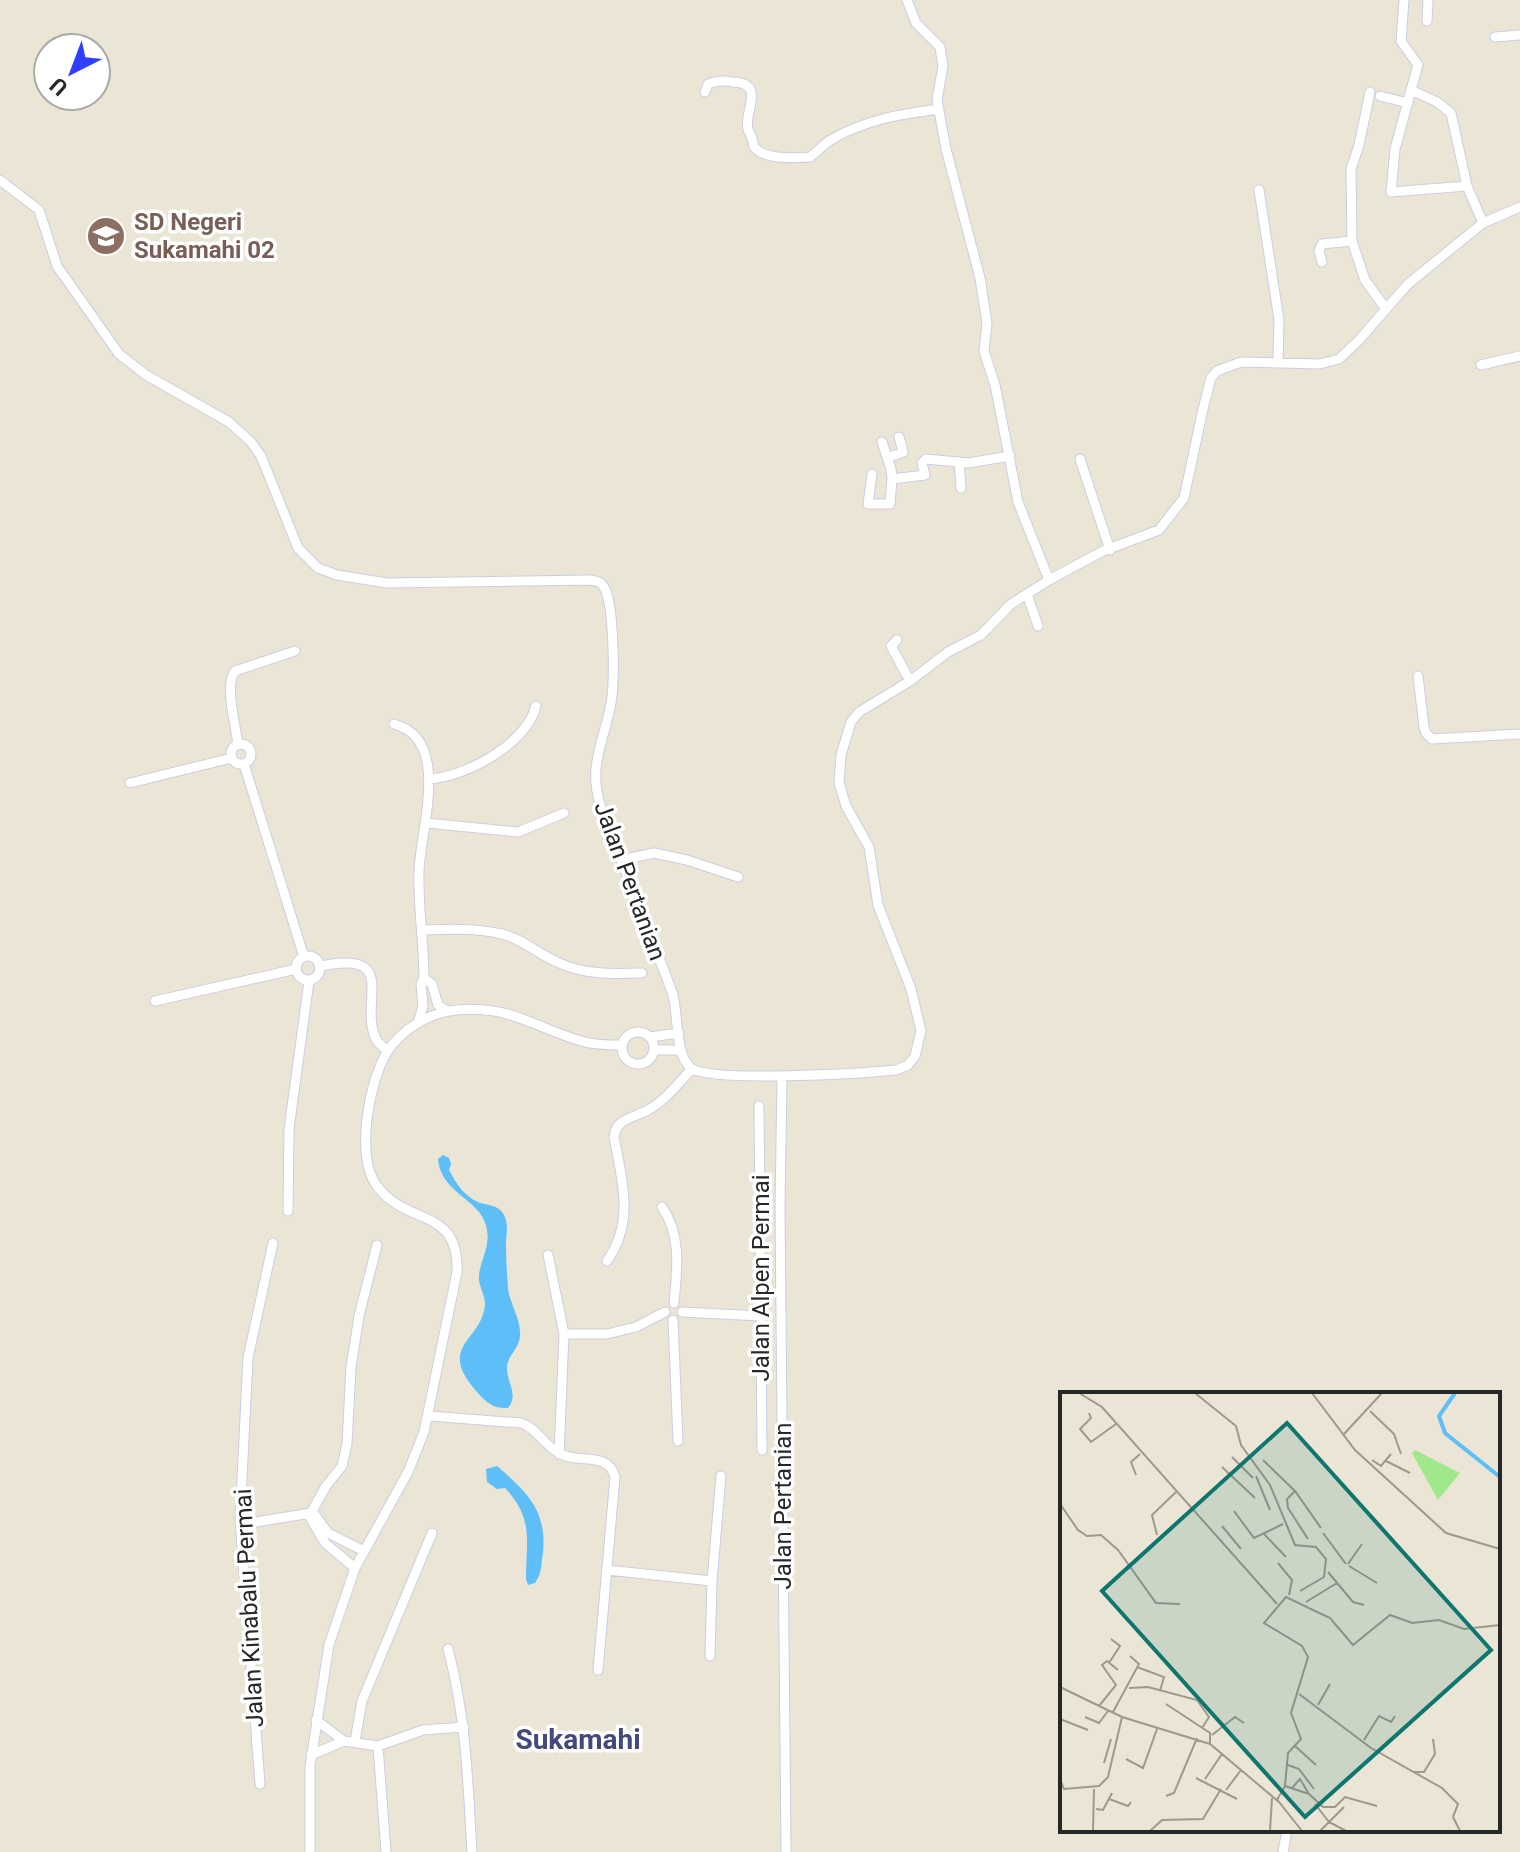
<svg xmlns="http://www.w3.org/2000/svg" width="1520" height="1852" viewBox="0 0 1520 1852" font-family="Roboto,sans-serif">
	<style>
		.water { fill: #5ebef8 }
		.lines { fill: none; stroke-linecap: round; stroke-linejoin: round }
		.minor-casing { stroke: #cccde2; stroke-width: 11 }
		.minor { stroke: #fff; stroke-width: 9 }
		.labels { text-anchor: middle; stroke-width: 7; stroke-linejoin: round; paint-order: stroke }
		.education-label { font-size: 24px; font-weight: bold; fill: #785e54; stroke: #fff; text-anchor: start }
		.street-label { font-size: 24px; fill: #272727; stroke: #fff }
		.quarter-label { font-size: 28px; font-weight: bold; fill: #44487b; stroke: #fff }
		.inset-river { fill: none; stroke: #5ebef8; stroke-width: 4 }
		.inset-road { fill: none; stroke: #9d9990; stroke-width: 2 }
		.view { fill: #0f766e; fill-opacity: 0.15; stroke: #0f766e; stroke-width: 4 }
		.inset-edge { fill: none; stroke: #272727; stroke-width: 4 }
	</style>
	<rect width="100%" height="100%" fill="#ebe5d6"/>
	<path class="water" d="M443,1155l6,3 2,6 -2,6c7,13 15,26 29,32 10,4 20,2 26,13 5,10 2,20 2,30 0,14 1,29 2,43 2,17 13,31 12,47 0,14 -13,20 -13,33 0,15 12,27 1,40 -15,1 -22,-6 -31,-16 -42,-47 6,-51 8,-88 0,-8 -5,-16 -6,-24 -1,-12 6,-24 8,-36 7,-45 -45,-44 -49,-85z
		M497,1466c30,26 50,44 46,87 -2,11 -1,21 -8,30l-7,2 -2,-6c0,-39 8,-60 -21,-91l-8,1 -10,-7 -1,-13z"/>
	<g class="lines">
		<g class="minor-casing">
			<path id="minor" d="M907,0l9,23 24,24 3,19 -6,34 9,49 34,129 7,45 -3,28 11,34 23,117 31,78
				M1404,0l-3,41 17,24 -7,25 26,12 14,11 16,73 16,37
				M1427,21l1,-21
				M1495,37l25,-2
				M1411,90l-16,59 -4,43 76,-6
				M705,92l3,-8c8,-4 16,-3 25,-2 34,1 10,31 15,47 3,8 5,8 6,18 11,13 40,11 56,10 7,-5 12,-11 19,-16 34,-21 72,-27 110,-32
				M1370,92l-11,53 -8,24 1,72 13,39 21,29
				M1380,96l28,7
				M0,180l39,30 18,56 62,88 27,21 83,47 22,20 10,14 37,92 20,20 19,7 50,8 203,-3c7,1 12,2 15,9 9,18 10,93 6,114 -4,22 -13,44 -15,66 -3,32 15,63 26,93 16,43 34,87 50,130 7,20 2,63 19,76 20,15 173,5 205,2l12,-5 7,-9 6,-25 -10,-42 -33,-84 -9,-58 -23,-41 -7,-23 2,-28 10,-33 8,-10 51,-31 38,-29 33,-17 30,-31 38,-24 54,-29 56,-21 25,-32 19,-89 8,-31 6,-7 24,-9 79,2 19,-5 20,-19 49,-56 75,-61 37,-16
				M1259,190l20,130 -1,42
				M1322,262l-3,-11 3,-7 30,-3
				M1481,365l39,-9
				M882,442l9,27 1,10
				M887,458l16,-6 -4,-15
				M1080,459l30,91
				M959,462l2,26
				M872,474l-4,30h22l2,-25 33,-4 -3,-12 4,-4 42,4 42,-7
				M1027,594l11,32
				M897,640l-6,6 19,35
				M1418,676l6,51 2,6 6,6 88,-5
				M394,724c59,15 25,109 25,149 -1,35 5,70 5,105l-3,6 2,22 -5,17
				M231 754a10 10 0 1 1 20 0a10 10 0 1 1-20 0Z
				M238,745c-2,-19 -14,-60 -3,-74l60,-20
				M244,764l60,193
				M429,779c37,-2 97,-35 107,-73
				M130,783l102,-25
				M427,823l91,9 46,-19
				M621,860l33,-7 33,7 51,17
				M422,930c27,-1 55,-2 80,4 21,5 36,20 55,28 27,13 56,12 85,11
				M296 968a12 12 0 1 1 24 0a12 12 0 1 1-24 0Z
				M321,966c78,-16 39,34 54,71 2,6 8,10 13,14
				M424,978l8,6 6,21 9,6
				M155,1001l141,-32
				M622 1048a16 16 0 1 1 32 0a16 16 0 1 1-32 0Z
				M650,1037l29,-4
				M655,1050h26
				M782,1077l-2,130 6,645
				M759,1106l3,344
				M662,1207c20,29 15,63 12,96
				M288,1211l1,-82 20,-148
				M548,1255l16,79 -5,120
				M607,1261c28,-40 15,-81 7,-124 2,-19 20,-19 34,-27 17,-9 30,-27 44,-41
				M682,1312l79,4
				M673,1320l5,121
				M564,1334h43l29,-7 29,-15
				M429,1416l92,7c16,5 24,24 40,31 19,10 47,-3 54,23l-17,193
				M313,1512l15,21 36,18
				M308,1514l17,29 30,25
				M240,1519l16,3 55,-9 15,-27 16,-20 5,-22 4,-77 8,-51 18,-71
				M607,1570l105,11
				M448,1649c18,67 20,134 24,203
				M710,1656l2,-75 9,-105
				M316,1720l28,21
				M355,1741l7,-40 70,-168
				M378,1746l8,106
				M311,1755l33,-14 34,5 45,-16 41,-3
				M260,1784l-20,-265 8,-161 25,-115
				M310,1852v-86l19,-121 26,-77 53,-96 16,-40 33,-160c2,-66 -50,-45 -80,-86 -22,-30 -8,-104 10,-134 15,-23 43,-40 70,-42 56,-5 79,19 128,32 12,3 24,3 36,3
				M1283,1852l4,-22"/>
		</g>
		<use href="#minor" class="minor"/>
	</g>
	<defs>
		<g id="school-disc" transform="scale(2)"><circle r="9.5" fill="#8d6e63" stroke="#fff"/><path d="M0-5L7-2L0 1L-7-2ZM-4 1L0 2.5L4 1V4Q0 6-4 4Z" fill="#fff"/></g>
	</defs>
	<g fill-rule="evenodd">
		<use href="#school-disc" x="106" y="236"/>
	</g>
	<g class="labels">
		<g class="education-label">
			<text x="134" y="230">SD Negeri<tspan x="134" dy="28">Sukamahi 02</tspan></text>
		</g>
		<g class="street-label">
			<text transform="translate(630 881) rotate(70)" y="8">Jalan Pertanian</text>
			<text transform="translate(761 1278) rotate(-90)" y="8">Jalan Alpen Permai</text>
			<text transform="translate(783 1506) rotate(-90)" y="8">Jalan Pertanian</text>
			<text transform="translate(249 1608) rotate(-93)" y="8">Jalan Kinabalu Permai</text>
		</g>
		<g class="quarter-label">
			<text x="578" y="1749">Sukamahi</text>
		</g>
	</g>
	<g transform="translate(1060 1392)">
		<rect width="440" height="440" fill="#ebe5d6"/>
		<path d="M355,58l45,23 -22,27 -26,-47z" fill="#a1e88d"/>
		<path class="inset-river" d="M395,1l-16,23 6,17 55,44"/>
		<path class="inset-road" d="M19,1l23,14 175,197M135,1l41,33 5,19 29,40 25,60 21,2 10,12 -2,18 -24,14M252,1l43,57 91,83 54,16M310,19l24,23 7,20M29,21l2,5 -11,11 11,13 25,-18M284,42l38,-41M172,65l21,21M203,68l32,31 26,37M312,68l9,6 10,-12M326,69l24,12M162,75l33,31M76,83l-5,-13 9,-8M196,84l14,34M235,99l-8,8 1,9 20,31M0,112l18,26 9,6 14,-1 17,15 38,53 24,1M174,119l20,27 29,-14M162,134l19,23M263,141l23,31M204,142l22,23M97,143l-5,-20 24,-23M218,171l14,17 -3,15M288,172l14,-20M289,174l28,17M268,180l25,30 11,3M246,210l31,-19M49,271l11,-17 -9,-7M77,275l27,10 -4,14M0,295l62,30 88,27 69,58 23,29M69,296l19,-1 49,13 12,17 -7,11M239,302l72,54 71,40 16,16 -5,13 7,14M106,312l44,29v11M258,313l12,-21M39,314l17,-21 -14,-20 5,-4 11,9M53,320l26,-48 -9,-8M25,325l14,6 9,-12M0,327l28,11M152,343l23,-18 9,6M304,348l15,-24 12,6 4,-6M235,354l21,19M66,367l17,9 14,-39M44,371l7,-24M228,373l11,4 15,20M353,380h11l11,-18 -2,-15M136,386l41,21M0,387l4,10 35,-3 9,-9 14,-60M145,387l17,-25M225,394l24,8 14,13h12l10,-10 32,9M231,397l9,-10 9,15M166,398l15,-20M106,404l8,-3 23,-55M49,407l19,7 3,-4M217,408l8,-14 3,-33 13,-14 -10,-26 17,-56 -6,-11 -38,-23 22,-26 44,21 23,27 37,-30 22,8 27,-3 25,9 36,-4M255,412l14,18 17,9M36,417l7,1 9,-17M33,439l1,-42M90,439l12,-11 41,-1 18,-30M210,439l2,-33M260,439l24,-24"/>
		<path class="view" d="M227,31l204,227 -186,167 -203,-226z"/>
		<rect width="440" height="440" class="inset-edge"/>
	</g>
	<g transform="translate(72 72) rotate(222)"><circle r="38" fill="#ffffff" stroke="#a9a9a9" stroke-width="2"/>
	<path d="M0-6L14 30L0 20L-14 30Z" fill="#303eff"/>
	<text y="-12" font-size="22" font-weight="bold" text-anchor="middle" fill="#272727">U</text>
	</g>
</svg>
